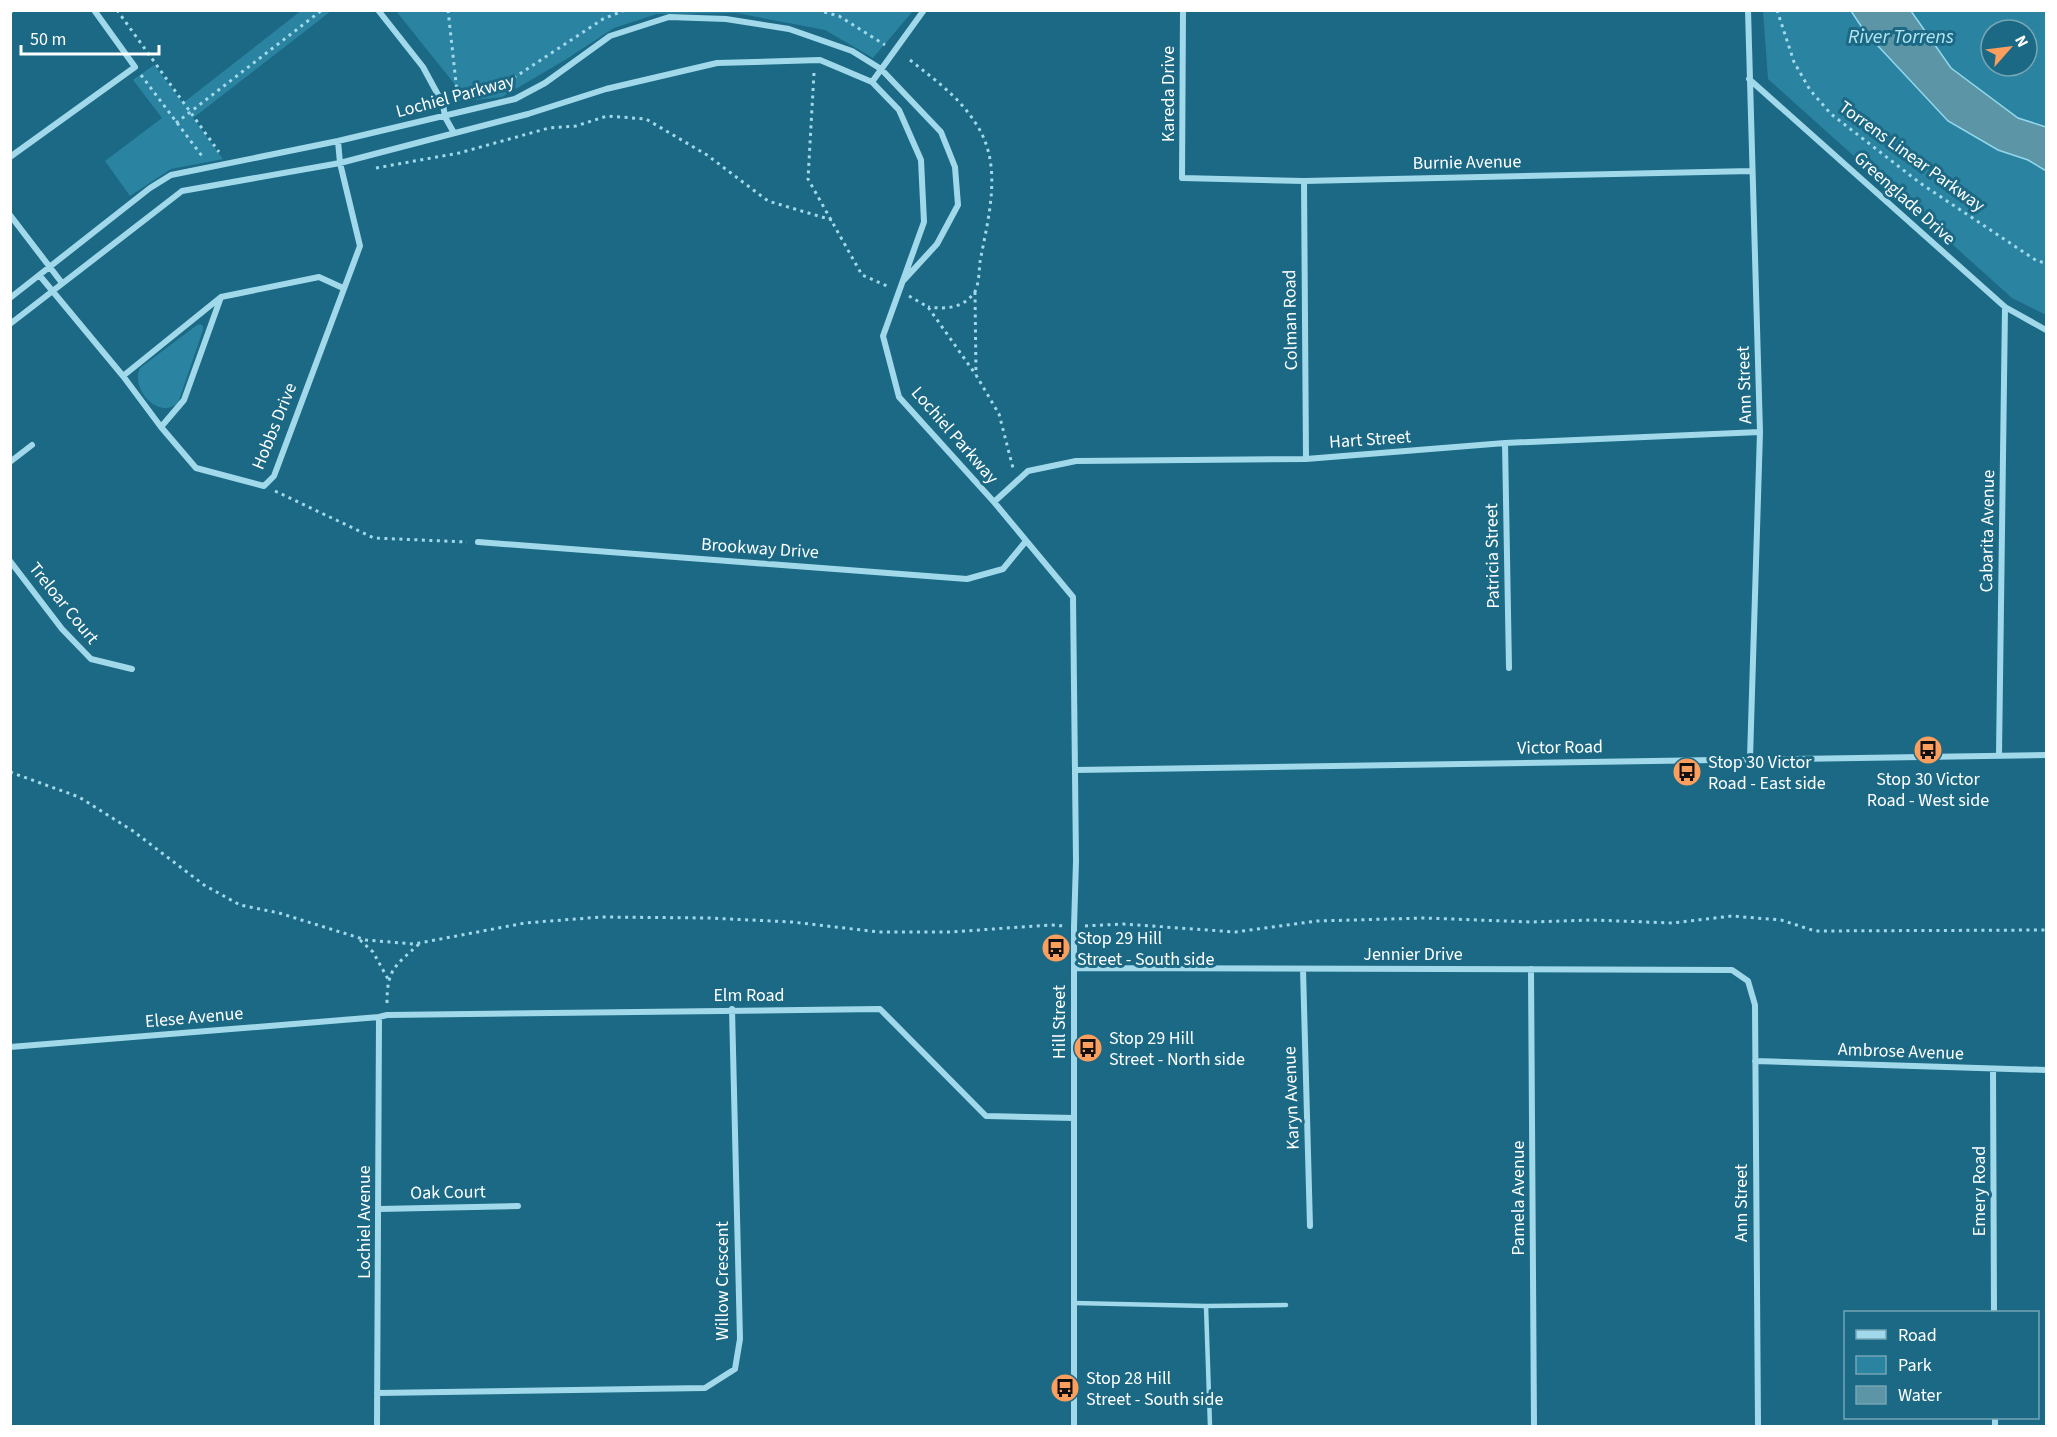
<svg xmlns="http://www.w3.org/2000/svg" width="2057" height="1437" viewBox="0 0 2057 1437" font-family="'Source Sans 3',sans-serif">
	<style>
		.green { fill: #2a83a1; fill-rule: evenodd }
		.water { fill: #5c95a6; stroke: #94d8ed; stroke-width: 1.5 }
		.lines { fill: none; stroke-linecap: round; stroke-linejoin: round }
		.path { stroke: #a1d9eb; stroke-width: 3; stroke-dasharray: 3 4.5; stroke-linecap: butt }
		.service { stroke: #a1d9eb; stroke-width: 4.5 }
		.minor { stroke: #a1d9eb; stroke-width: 6 }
		.labels { text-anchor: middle; stroke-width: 6; stroke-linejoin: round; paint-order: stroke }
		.street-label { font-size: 18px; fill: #fff; stroke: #1b6984 }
		.poi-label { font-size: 18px; fill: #fff; stroke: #1b6984; text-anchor: start }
		.water-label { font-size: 20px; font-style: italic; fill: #b5e5f3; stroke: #1b6984 }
	</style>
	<rect width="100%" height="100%" fill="#1b6984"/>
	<path class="green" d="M302,10l29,1 -138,107 30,41 -52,10 -41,27 -25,-35 57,-43 -29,-38 21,-15 29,38z
		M396,11h517l-40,47 -48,-28 -89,-17 -79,1 -43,14 -49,32 -63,37 -34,4z
		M1763,11h283v304l-34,-17 -244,-219zM1991,30h36v36h-36z
		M200,324l3,2v4l-25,73c-19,17 -48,-13 -38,-35l57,-43z"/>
	<path class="water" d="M1851,11h60l40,57 67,50 28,9v44l-18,-11 -30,-10 -50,-29 -83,-89z"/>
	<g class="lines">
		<path class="path" d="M117,10l102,142
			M448,10l10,91
			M817,10l22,6 46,29
			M1777,10l17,52 16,28 21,24 89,69 117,78 9,2
			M910,60c26,21 50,37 68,67 25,41 10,91 2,135 -1,9 -1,24 -6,31 -12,16 -29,16 -46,14
			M814,73l-6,106 54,96 25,11
			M141,75l61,81
			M472,95l37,-14 94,-62 22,-9
			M176,123l146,-113
			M376,168l83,-15 90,-25 27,-2 31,-10 39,3 61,36 61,46 64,19
			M975,292l1,83
			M909,296l19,11 48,68 23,39 14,54
			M275,491l99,47 93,4
			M10,772l69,25 54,34 71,54 36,20 39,8 87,27 48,4 111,-21 76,-6 108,1 83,4 87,10h71l101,-7 13,1
			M1085,926l38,-2 112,8 82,-11 108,-3 106,4 62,-2 79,3 60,-7 49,4 34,11 231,-1
			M360,940l13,12 15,27
			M387,1003c0,-34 8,-37 32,-59"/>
		<path class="service" d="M1074,1303l132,3 4,120
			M1206,1306l80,-1"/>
		<path class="minor" d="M378,10l45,57 20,37 2,13 9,16
			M1183,10l-1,168 122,3 447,-10
			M1748,10l12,422 -10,326
			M10,11l1,-1
			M1749,79l256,228 41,23
			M872,82l52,-72
			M10,157l125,-90 -41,-57
			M1304,181l2,278
			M10,215l52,68
			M40,276l83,100 38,51 35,41 68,18 10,-10 86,-230 -20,-83 -2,-22
			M10,298l140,-110 21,-13 167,-34 177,-42 30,-16 65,-47 59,-19 57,2 63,10 63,22 29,18 60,63 14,35 3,38 -21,39 -33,36
			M10,324l172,-133 158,-28 188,-49 78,-25 111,-26 103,-3 52,22 27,28 22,50 3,62 -41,114 16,61 95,105 79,95 3,264 -2,66v499
			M123,376l98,-79 98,-20 24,11
			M161,427l23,-27 37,-103
			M1505,443l4,225
			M10,462l22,-17
			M994,502l34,-31 48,-10 230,-2 199,-16 255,-11
			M478,542l489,37 36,-10 23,-28
			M10,561l52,68 29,30 41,10
			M1999,755l6,-448
			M1075,770l971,-15
			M1074,968l658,2 16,11 7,24 3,421
			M1303,969l7,257
			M1531,969l3,457
			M10,1047l369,-30 8,-2 493,-6 106,107 88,2
			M1755,1061l291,9
			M1993,1069l1,243
			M379,1209l139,-3
			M377,1393l328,-5 30,-19 5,-30 -8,-330
			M1995,1418v8
			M377,1426l2,-409"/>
	</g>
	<defs>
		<g id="bus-disc" transform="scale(1.5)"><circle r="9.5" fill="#fc9e5e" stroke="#1b6984"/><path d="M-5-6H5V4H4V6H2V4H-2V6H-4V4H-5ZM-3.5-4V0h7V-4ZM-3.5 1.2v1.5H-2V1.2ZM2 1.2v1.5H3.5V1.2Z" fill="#111"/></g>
	</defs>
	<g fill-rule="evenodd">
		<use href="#bus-disc" x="1928" y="750"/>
		<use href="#bus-disc" x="1687" y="772"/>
		<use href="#bus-disc" x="1056" y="948"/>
		<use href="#bus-disc" x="1088" y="1048"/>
		<use href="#bus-disc" x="1065" y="1388"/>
	</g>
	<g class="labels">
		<g class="street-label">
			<text transform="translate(1168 94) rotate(-90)" y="6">Kareda Drive</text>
			<text transform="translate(455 96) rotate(-15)" y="6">Lochiel Parkway</text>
			<text transform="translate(1912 156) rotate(36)" y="6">Torrens Linear Parkway</text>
			<text transform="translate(1467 162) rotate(-1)" y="6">Burnie Avenue</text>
			<text transform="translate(1905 198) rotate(42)" y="6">Greenglade Drive</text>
			<text transform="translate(1290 320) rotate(-91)" y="6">Colman Road</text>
			<text transform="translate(1744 385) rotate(-92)" y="6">Ann Street</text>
			<text transform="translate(274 426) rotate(-68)" y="6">Hobbs Drive</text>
			<text transform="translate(955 435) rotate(49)" y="6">Lochiel Parkway</text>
			<text transform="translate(1370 439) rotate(-4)" y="6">Hart Street</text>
			<text transform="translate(1987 531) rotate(-89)" y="6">Cabarita Avenue</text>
			<text transform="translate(760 548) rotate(4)" y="6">Brookway Drive</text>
			<text transform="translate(1492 556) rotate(-91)" y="6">Patricia Street</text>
			<text transform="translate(64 603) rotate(51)" y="6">Treloar Court</text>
			<text transform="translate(1560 747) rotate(-1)" y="6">Victor Road</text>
			<text x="1413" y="960">Jennier Drive</text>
			<text x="749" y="1001">Elm Road</text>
			<text transform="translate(194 1017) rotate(-5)" y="6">Elese Avenue</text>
			<text transform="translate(1059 1022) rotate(-90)" y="6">Hill Street</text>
			<text transform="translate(1901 1051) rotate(2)" y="6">Ambrose Avenue</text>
			<text transform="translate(1291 1098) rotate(-92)" y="6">Karyn Avenue</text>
			<text transform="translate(1979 1191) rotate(-90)" y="6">Emery Road</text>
			<text transform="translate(448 1192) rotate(-1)" y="6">Oak Court</text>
			<text transform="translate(1518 1198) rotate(-90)" y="6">Pamela Avenue</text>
			<text transform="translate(1741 1203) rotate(-90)" y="6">Ann Street</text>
			<text transform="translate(364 1222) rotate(-90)" y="6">Lochiel Avenue</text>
			<text transform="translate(722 1281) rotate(-90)" y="6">Willow Crescent</text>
		</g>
		<g class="poi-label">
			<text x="1708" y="768">Stop 30 Victor<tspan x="1708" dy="21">Road - East side</tspan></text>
			<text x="1928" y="785" text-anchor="middle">Stop 30 Victor<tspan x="1928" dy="21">Road - West side</tspan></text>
			<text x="1077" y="944">Stop 29 Hill<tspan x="1077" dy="21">Street - South side</tspan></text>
			<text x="1109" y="1044">Stop 29 Hill<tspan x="1109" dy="21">Street - North side</tspan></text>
			<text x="1086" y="1384">Stop 28 Hill<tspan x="1086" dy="21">Street - South side</tspan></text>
		</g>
		<g class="water-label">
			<text x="1901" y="43">River Torrens</text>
		</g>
	</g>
	<rect width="2057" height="1437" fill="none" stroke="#ffffff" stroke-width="24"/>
	<rect x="1844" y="1311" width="195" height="108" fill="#1b6984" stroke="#76a5b5" stroke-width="1.5"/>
	<rect x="1856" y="1330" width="30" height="9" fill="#a1d9eb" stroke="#76a5b5" stroke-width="1.5"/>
	<text x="1898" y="1341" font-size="18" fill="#ffffff">Road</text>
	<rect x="1856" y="1356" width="30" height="18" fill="#2a83a1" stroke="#76a5b5" stroke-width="1.5"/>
	<text x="1898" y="1371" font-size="18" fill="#ffffff">Park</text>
	<rect x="1856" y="1386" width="30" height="18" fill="#5c95a6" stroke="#76a5b5" stroke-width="1.5"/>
	<text x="1898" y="1401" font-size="18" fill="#ffffff">Water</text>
	<g transform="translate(2009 48) rotate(62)"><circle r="28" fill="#1b6984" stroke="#76a5b5" stroke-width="1.5"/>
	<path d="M0-4.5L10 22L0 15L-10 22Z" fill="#fc9e5e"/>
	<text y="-9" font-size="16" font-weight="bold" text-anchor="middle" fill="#ffffff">N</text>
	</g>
	<path d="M21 45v9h138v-9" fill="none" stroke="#ffffff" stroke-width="3"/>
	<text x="30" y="45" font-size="18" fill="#ffffff" stroke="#1b6984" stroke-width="4.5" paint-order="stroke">50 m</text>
</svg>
